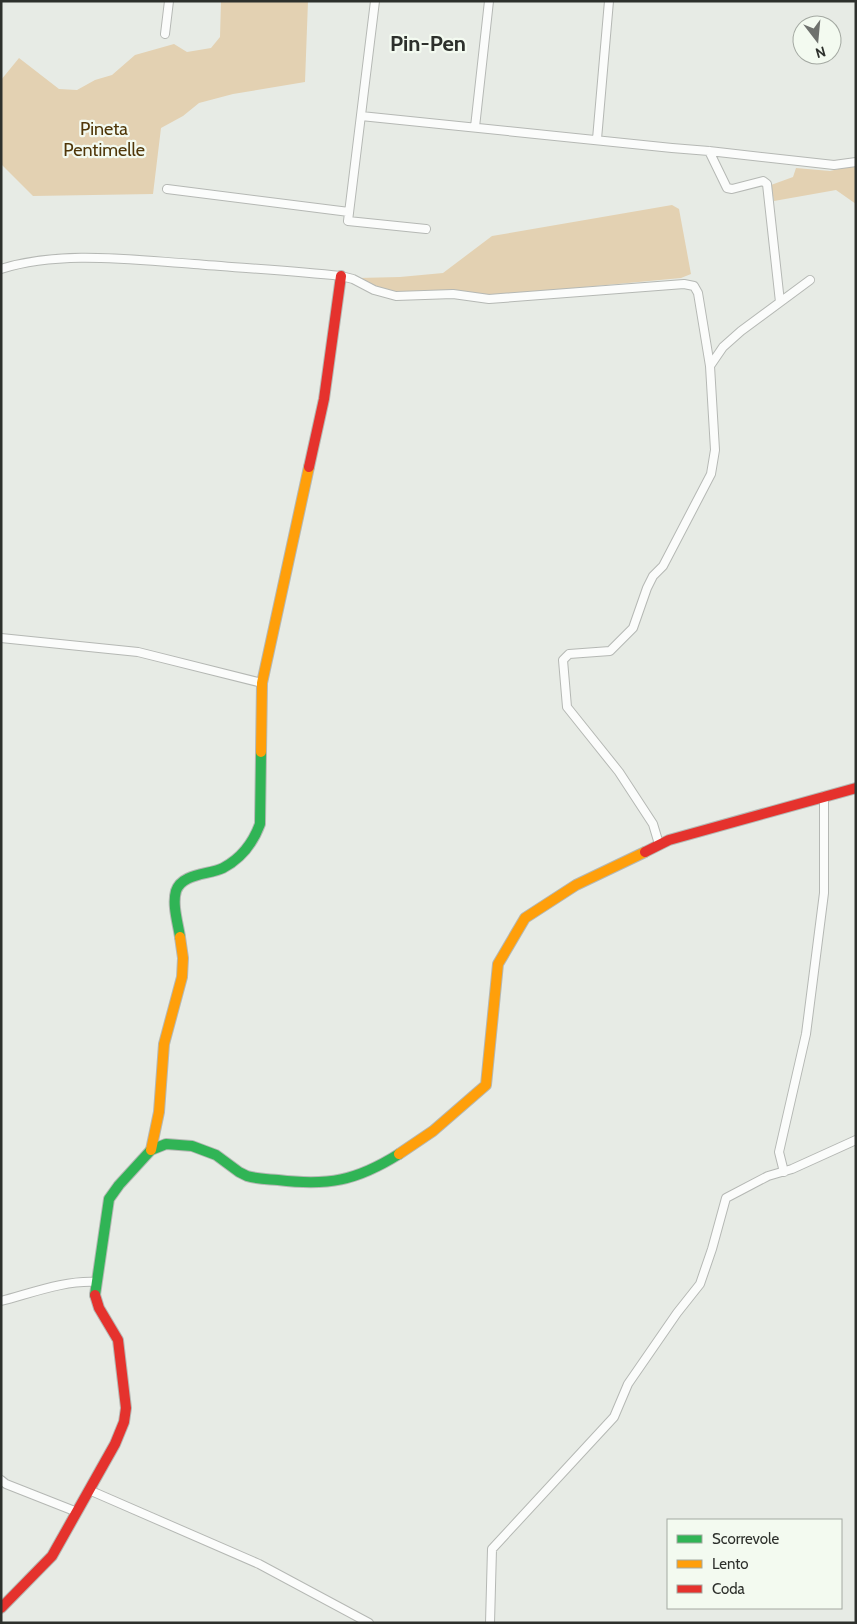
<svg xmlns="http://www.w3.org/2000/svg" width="857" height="1624" viewBox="0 0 857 1624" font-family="Cabin,sans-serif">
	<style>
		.green { fill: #e3d1b2 }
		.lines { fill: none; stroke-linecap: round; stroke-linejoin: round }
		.street-casing { stroke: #b5b8b4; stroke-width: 10 }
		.fast-casing { stroke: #b5b8b4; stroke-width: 12 }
		.slow-casing { stroke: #b5b8b4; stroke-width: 12 }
		.jam-casing { stroke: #b5b8b4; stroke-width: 12 }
		.street { stroke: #fbfcfb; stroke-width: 8 }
		.fast { stroke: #30b455; stroke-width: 10 }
		.slow { stroke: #ff9f0a; stroke-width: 10 }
		.jam { stroke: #e5322d; stroke-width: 10 }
		.labels { text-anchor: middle; stroke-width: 4.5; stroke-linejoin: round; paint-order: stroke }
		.park-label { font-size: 18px; fill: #503709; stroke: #f3faf0 }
		.district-label { font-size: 22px; font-weight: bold; fill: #2d302c; stroke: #f3faf0 }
	</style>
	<rect width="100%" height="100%" fill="#e7ebe5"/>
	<path class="green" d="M221,1h87l-3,81 -72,12 -34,9 -16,13 -22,12 -8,66 -120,2 -32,-32v-84l18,-22 40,31 18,1 18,-10 17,-5 23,-20 39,-11 13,8 24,-4 9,-11z
		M856,165v39l-20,-14 -62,11 -3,-16 22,-8 3,-9 34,3z
		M672,205l7,4 12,65 -10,4 -191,18 -103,-3 -29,-15 42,-1 43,-4 49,-37z"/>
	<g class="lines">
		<g class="street-casing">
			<path id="street" d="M375,1l-27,220 78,8
				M165,34l4,-33
				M361,116l311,32 37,3 125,14 22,-3
				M475,127l14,-126
				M597,139l12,-138
				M709,151l18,37 5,1 31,-8 4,3 13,118
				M167,189l182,23
				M1,269c59,-19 132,-9 193,-5 49,4 98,7 147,12l12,3 21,11 22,6 57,-2 36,5 195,-15 10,2 4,7 12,73
				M1,638l137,14 124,31
				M659,844l-6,-20 -34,-52 -52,-65 -4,-47 6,-6 41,-3 23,-23 14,-40 6,-12 10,-10 48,-92 4,-24 -5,-84 13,-19 18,-16 69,-51
				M784,1172l-5,-20 27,-118 18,-141v-97
				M1,1301c31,-8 64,-21 96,-19
				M1,1480l5,4 71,28
				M89,1490l170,74 110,59
				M490,1623l2,-74 122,-132 14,-33 49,-71 23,-29 12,-35 14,-51 42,-22 24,-7 64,-29"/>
		</g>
		<g class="fast-casing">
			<path id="fast" d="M180,937c-2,-14 -8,-32 -4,-46 6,-18 33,-16 47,-23 19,-10 30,-25 37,-44l1,-72
				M95,1295l14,-96 10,-14 32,-35 15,-6 26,2 24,9 23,17 8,4c10,3 20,3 31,4 50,6 78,1 121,-26"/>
		</g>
		<g class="slow-casing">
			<path id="slow" d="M261,752l1,-69 47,-216
				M151,1150l8,-38 5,-68 18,-67 1,-19 -3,-21
				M399,1154l34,-23 53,-46 12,-121 27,-46 51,-33 69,-33"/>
		</g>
		<g class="jam-casing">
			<path id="jam" d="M309,467l15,-68 17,-123
				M645,852l24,-12 187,-52
				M1,1608l51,-52 63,-112 9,-22 2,-14 -8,-68 -19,-32 -4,-13"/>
		</g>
		<use href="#street" class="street"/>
		<use href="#fast" class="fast"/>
		<use href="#slow" class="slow"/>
		<use href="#jam" class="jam"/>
	</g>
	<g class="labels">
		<g class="park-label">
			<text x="104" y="135">Pineta<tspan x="104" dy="21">Pentimelle</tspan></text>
		</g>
		<g class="district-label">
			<text x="428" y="51">Pin-Pen</text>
		</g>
	</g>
	<rect width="857" height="1624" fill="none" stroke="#2d302c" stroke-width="5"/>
	<rect x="667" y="1519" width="175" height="90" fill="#f3faf0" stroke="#a4a9a2"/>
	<rect x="677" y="1535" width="25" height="8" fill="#30b455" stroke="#a4a9a2"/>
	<text x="712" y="1544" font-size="15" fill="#2d302c">Scorrevole</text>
	<rect x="677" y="1560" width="25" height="8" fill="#ff9f0a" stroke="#a4a9a2"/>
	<text x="712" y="1569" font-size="15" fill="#2d302c">Lento</text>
	<rect x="677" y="1585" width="25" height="8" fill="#e5322d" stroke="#a4a9a2"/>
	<text x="712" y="1594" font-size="15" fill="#2d302c">Coda</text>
	<g transform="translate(817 40) rotate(164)"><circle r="24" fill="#f3faf0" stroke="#a4a9a2"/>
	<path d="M0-4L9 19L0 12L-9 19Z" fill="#6e716d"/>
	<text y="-8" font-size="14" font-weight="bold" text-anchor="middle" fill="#2d302c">N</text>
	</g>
</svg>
